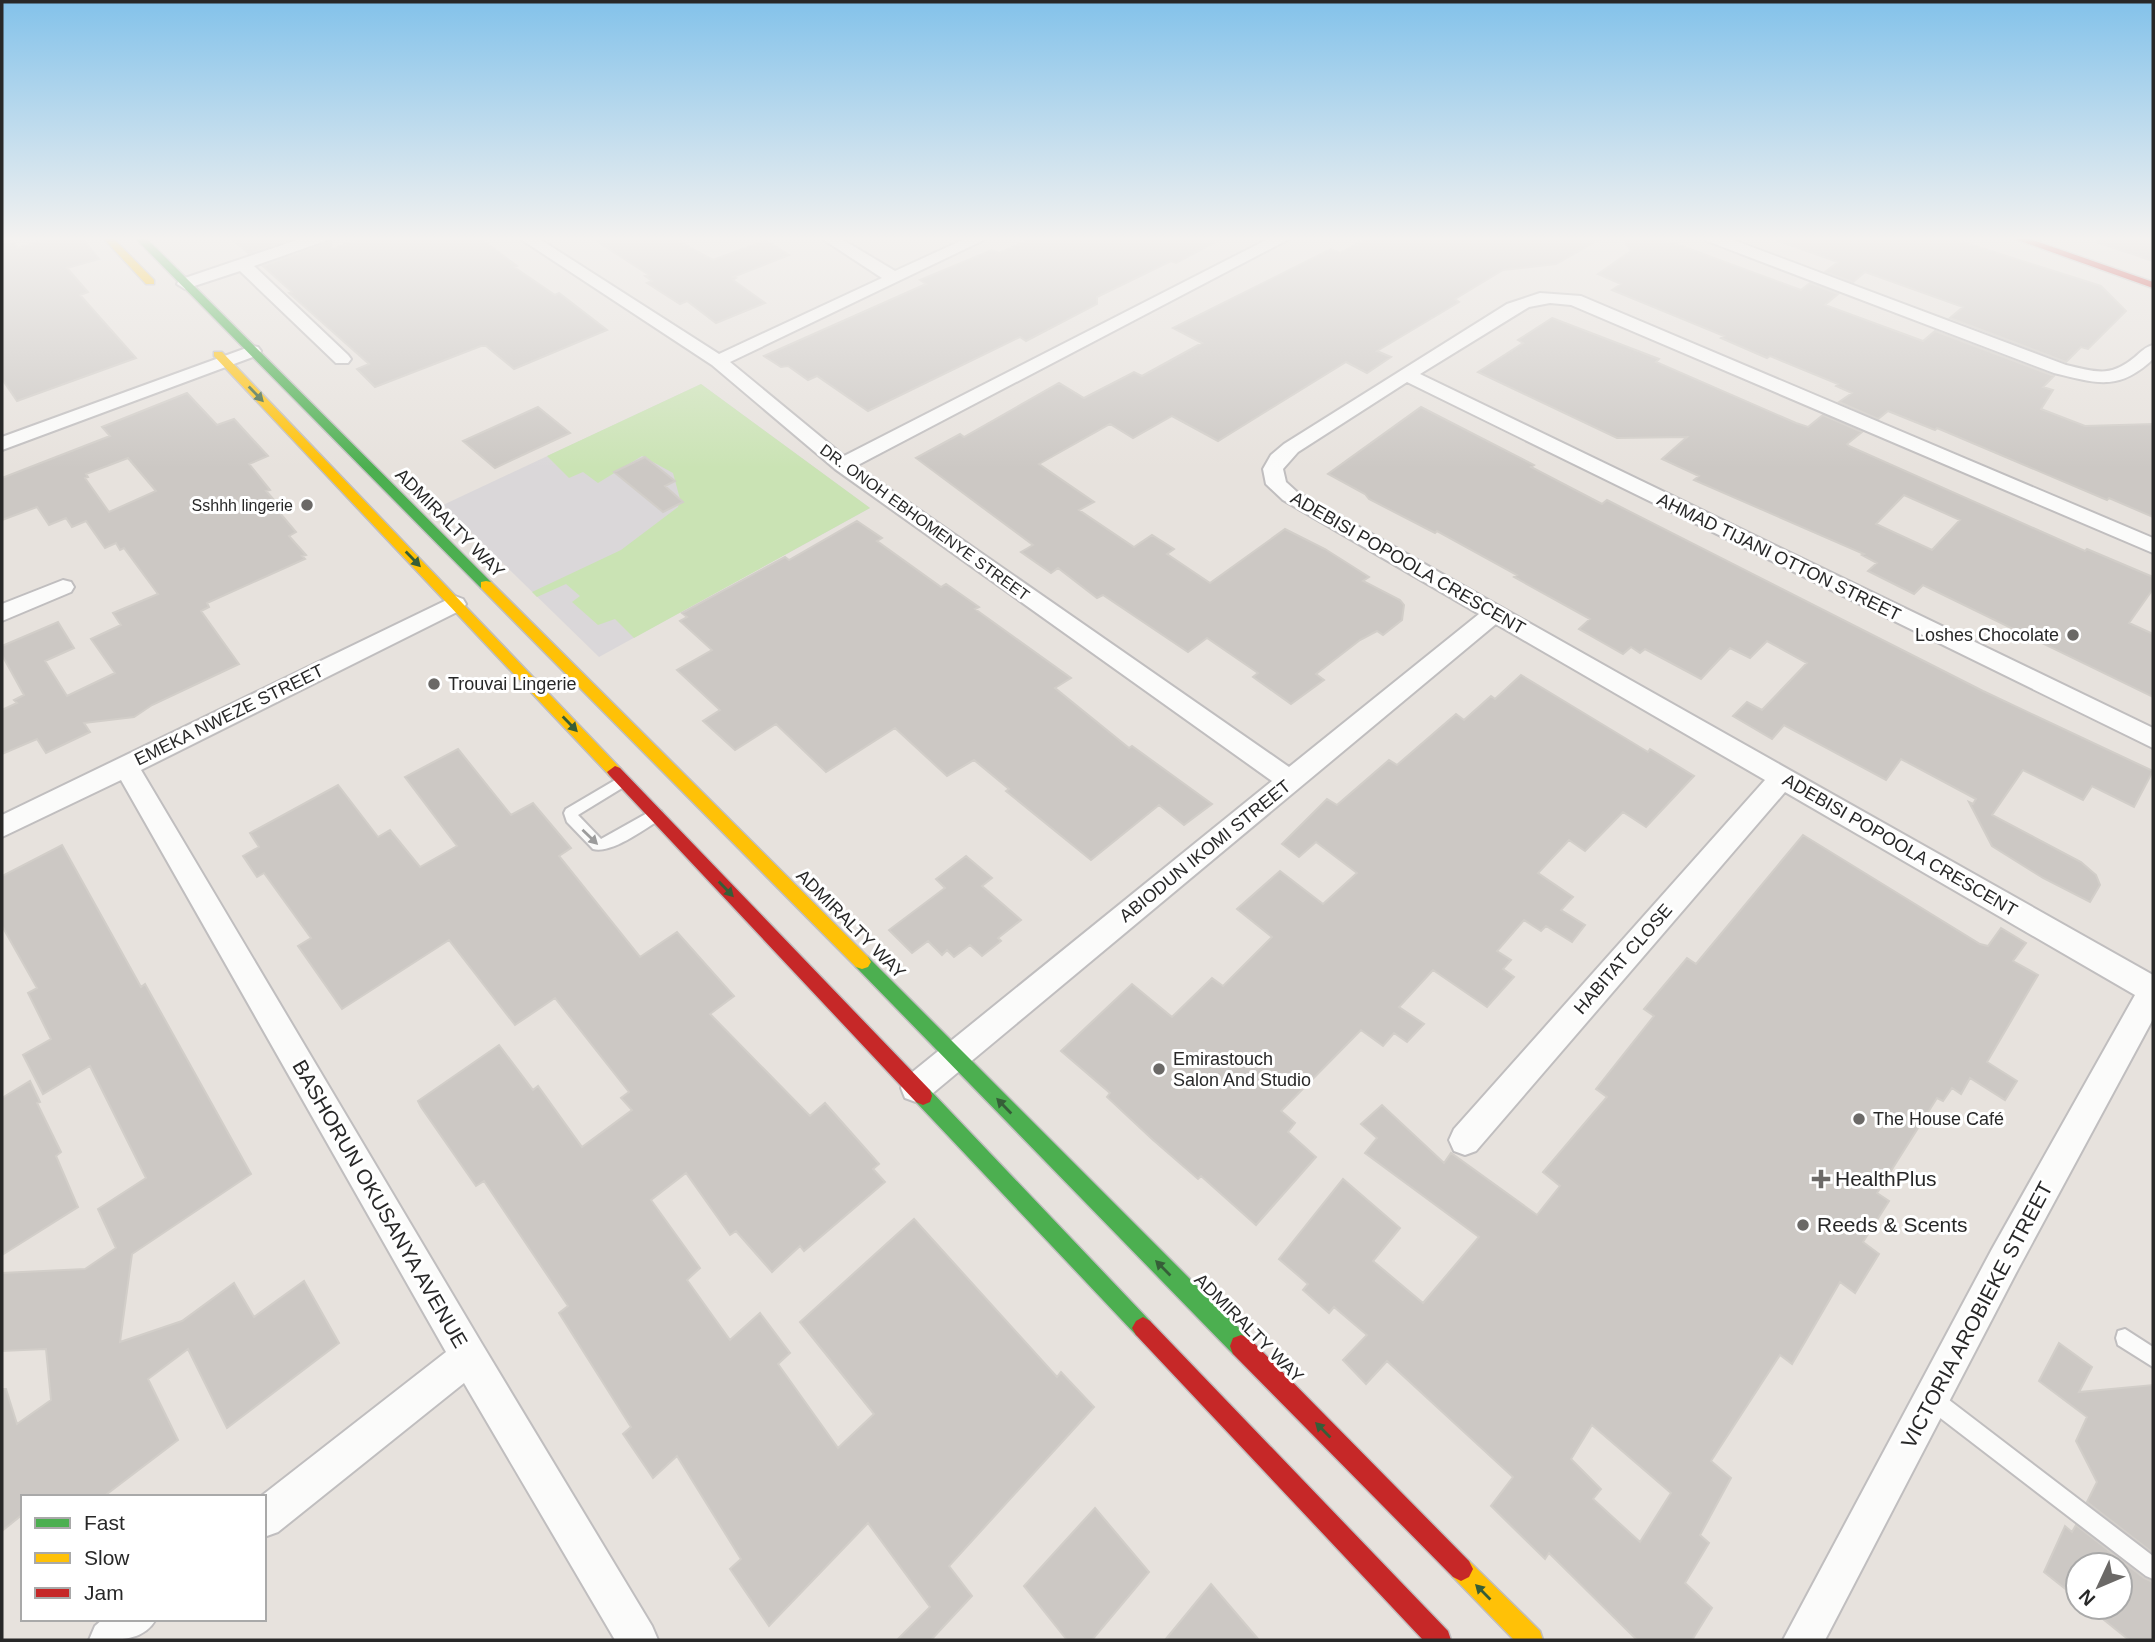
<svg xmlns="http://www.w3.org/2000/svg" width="2155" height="1642" viewBox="0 0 2155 1642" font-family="Helvetica,sans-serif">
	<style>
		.industrial { fill: #dad7d9 }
		.green { fill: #cae3b4 }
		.building { fill: #ccc8c4; stroke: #d2cec9; stroke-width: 2; fill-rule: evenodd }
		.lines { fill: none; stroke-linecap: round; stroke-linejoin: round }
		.lane-casing { stroke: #c0bebf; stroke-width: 4 }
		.street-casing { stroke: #c0bebf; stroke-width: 4 }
		.fast-casing { stroke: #c0bebf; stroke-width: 3 }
		.slow-casing { stroke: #c0bebf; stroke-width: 3 }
		.jam-casing { stroke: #c0bebf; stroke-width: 3 }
		.lane { fill: #fbfbfa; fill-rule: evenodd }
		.street { fill: #fbfbfa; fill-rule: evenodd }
		.fast { fill: #4caf50; fill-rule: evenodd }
		.slow { fill: #ffc107; fill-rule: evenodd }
		.jam { fill: #c62828; fill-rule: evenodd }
		.oneway { fill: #365e38 }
		.oneway2 { fill: #9c9c9c }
		.poi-dot { fill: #6b6967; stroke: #fff; stroke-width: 2.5 }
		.labels { text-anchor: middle; stroke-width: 6; stroke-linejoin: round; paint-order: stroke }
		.far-poi-label { font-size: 16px; fill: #282828; stroke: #fff; text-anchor: end }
		.far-street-label { font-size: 16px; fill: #282828; stroke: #fff }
		.street-label { font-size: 18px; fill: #282828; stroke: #fff }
		.poi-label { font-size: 18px; fill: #282828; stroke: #fff; text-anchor: start }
		.near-poi-label { font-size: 21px; fill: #282828; stroke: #fff; text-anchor: start }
		.near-street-label { font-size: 21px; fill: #282828; stroke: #fff }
	</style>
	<rect width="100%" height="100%" fill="#e7e2dd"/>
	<path class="industrial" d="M701,384l169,124 -271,149 -156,-152z"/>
	<path class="green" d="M701,384l169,124 -236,130 -19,-19 -17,6 -26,-23 8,-6 -14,-12 -29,13 -5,-5 89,-42 57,-43 2,-8 -7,-26 -31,-17 -44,27 -15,-11 -14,6 -22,-22z"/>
	<path class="building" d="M2,238h7l9,10 34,-10h30l17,21 -32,9 21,24 -8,3 56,63 -119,43 -15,-22z
		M231,238h64l-46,16z
		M330,238l2,11 30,-11h9l5,3 9,-3h95l37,28 -3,1 41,28 4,-2 48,37 -93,39 -28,-23h-5l-106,41 -18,-18 12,-5 -80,-71 3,-1 -29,-26 63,-23z
		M592,238h81l40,22 53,-20 23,15 -56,22 3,1 -3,2 32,23 -49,20 -29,-22 -7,3 -33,-21 5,-2 -7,-5 4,-1z
		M1033,238h190l-47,25 -5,-2 -74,36v7l-71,37 -6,-4 -152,74 -51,-35 -9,4 -20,-14 -7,1 -17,-11 162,-72 -6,-4 72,-30 7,3z
		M1368,238h234l-46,26 -53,6 -48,29 4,3 -82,49 14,6 -24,16 -21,-11 -128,79 -46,-25 -39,22 -23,-14 -71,40 55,38 -15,8 55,37 18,-12 22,14 -7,5 43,29 75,-54 40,20 44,28 -6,4 37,19 4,5 -2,15 -19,15 -6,-4 -17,9 -44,34 8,6 -33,24 -38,-27 5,-4 -51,-35 -19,14 -85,-57 -6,3 -39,-30 -7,5 -30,-21 12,-7 -117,-87 44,-24 4,3 95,-54 25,15 50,-26 8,4 60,-33 -29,-15 158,-79 9,4z
		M1622,238h38l141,52 9,-7 28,11 -13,11 98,36 12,-10 119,45 -11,11 10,3 -12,19 44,17 68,-2v93l-44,-19 -2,2 -170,-72 -2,2 -47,-19 -10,8 -39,-17 13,-9 -16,-7 2,-2 -68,-28 -3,2 -46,-20 3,-2 -112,-46 9,-6 -23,-10 33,-23z
		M1779,238h171l151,48 25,25 -38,38 -7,-2 -15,15 -116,-44 13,-11 -98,-35 -12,10 -28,-10 13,-10 -60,-21z
		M2096,238h57v23l-57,-19z
		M1552,318l107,41 -3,3 140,61 12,4 15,-12 39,17 -15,12 2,2 236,105 2,-2 66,28v12l-24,34 24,11v63l-230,-112 -9,9 -46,-23 9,-8 -15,-8 2,-1 -170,-74 5,-4 -37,-17 25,-22 -70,1 -139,-66 45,-29 -5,-3zM1904,495l56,25 -28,30 -56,-26z
		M187,393l30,32 17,-6 34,37 -19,8 21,26 -4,1 17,19 -4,2 17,20 -7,4 17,19 -4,1 3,3 -98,44 2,4 -8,4 38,53 -87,41 -18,12 -50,6 6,9 -44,21 -9,-14 -35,15v-44l15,-7 -3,-3 10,-5 -22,-40v-9l56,-24 16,26 -29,13 22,35 48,-23 -24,-34 30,-14 -8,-12 45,-19 -34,-46 -4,2 -4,-7 -11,5 -19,-27 -14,6 -6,-9 -17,7 -12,-18 -35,13v-42l108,-42 -8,-9zM128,458l28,33 -47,21 -24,-34 3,-1 -2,-3z
		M538,407l32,26 -75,35 -32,-27z
		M1421,407l113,58 -3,2 71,37 5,-4 376,191 170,80 -19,36 -42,-21 -9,14 -60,-30 -31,45 89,47 15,13 4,10 -10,17 -47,-24 -51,-32 -23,-44 4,2 3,-5 -75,-40 -15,21 -102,-55 -12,14 -39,-23 14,-14 15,8 45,-47 -40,-22 -17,17 -20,-10 -29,31 -56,-30 -5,4 -9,-6 -8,7 -44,-25 11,-10 -76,-42 3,-2 -80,-44 -2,2 -66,-34 -4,-5 -37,-20z
		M645,457l30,24 -10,5 18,16 -20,10 -49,-40z
		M857,521l25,17 -5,3 64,46 5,-3 33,23 -4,2 96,69 -16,10 74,60 3,-2 80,58 -28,21 -25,-20 -68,55 -85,-69 3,-2 -35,-29 -27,16 -52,-48 -69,44 -50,-48 -41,26 -32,-29 17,-11 -43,-40 35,-20 -32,-29 7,-4 -5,-4 103,-56 4,3z
		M1521,675l127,77 2,-3 44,27 -48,51 -23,-15 -38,39 -16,-11 -31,33 35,24 -12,13 24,15 -13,17 -26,-16 -5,5 -17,-11 -27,31 14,9 -8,9 11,8 -27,30 -54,-37 -34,37 25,17 -17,18 -13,-9 -11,13 -22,-16 -80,81 14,12 -7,9 28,25 -60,68 -55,-49 -3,3 -46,-40 -45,-42 3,-4 -49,-42 71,-67 40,33 40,-39 11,8 49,-49 -35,-28 43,-38 43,33 34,-31 -41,-31 -17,15 -17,-13 45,-45 10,6 52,-45 8,5 59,-51 8,6 27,-24 4,3z
		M458,749l53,66 22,-12 38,45 -12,8 81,101 37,-25 57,64 -24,18 100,102 15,-13 54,61 -6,5 12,13 -81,69 -4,-5 -28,26 -36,-41 -6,4 -44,-62 -35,27 49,68 -13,12 43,60 30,-27 30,40 -12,11 60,84 36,-34 -74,-92 114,-103 143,158 4,-5 33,35 -145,159 23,30 -41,44h-34l33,-33 -62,-84 -99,103 -39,-57 11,-10 -64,-103 -24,22 -30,-44 8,-7 -72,-114 9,-7 -84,-125 -8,5 -55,-79 -3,-6 81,-56 34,45 5,-4 44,61 50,-37 -11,-12 8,-6 -74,-94 -40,27 -66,-85 -107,69 -44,-63 13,-8 -47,-65 -7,4 -14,-21 16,-9 -9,-14 88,-48 40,52 12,-7 30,37 37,-21 -52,-69z
		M1803,835l177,109 8,2 13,-18 25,15 -13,18 25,14 -51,87 30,19 -12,19 -35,-22 -9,16 -9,-6 -9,13 -6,-3 -60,95 12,8 -26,41 16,12 -24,39 -15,-11 -48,82 -12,-9 -69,106 20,17 -31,57 9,8 -24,40 27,25 -20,32h-55l-88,-87 -4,6 -54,-53 22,-29 -126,-116 -21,23 -23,-24 24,-25 -33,-28 -5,6 -26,-23 5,-6 -29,-25 64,-80 57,49 -27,33 50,42 56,-66 -114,-84 12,-15 -16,-14 21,-19 62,58 7,-10 86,62 23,-29 -17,-14 64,-75 -11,-8 58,-73 -10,-7 43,-51 9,6zM1592,1425l79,68 -31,49 -47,-43 8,-10 -30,-30z
		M62,845l79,142 4,-3 106,190 -119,80 -12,88 62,-21 52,-38 20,34 50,-36 35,62 -112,85 -39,-79 -40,30 30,61 -75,57h-80v17l-21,17v-142h4l11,35 34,-24 -5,-51 -44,2v-78l83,-4 31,-21 -18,-39 48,-31 -56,-112 -47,28 -20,-39 28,-16 -23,-46 9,-5 -35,-62v-50z
		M966,856l26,22 -10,8 39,34 -23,18 3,3 -19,15 -12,-11 -16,12 -7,-7 -5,5 -14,-14 -16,12 -23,-23 56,-42 -9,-9z
		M30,1081l10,21 -3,1 24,49 -5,4 22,51 -76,48v-157z
		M2059,1343l33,24 -13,25 74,-7v168l-66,-51 10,-20 -21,-41 11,-24 -48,-36z
		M1095,1508l54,64 -57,68h-25l-43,-54z
		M2076,1525l68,53 9,4v58h-24l-41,-33h32v-42h-42v34l-34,-27 21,-46 7,6z
		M1211,1584l48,56h-94z"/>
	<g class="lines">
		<g class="lane-casing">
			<path id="lane" d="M622,776l5,1 2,4 -2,4 -49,30 23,24 50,-28h10l2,4 -2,4c-17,10 -49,35 -68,30l-26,-27 -3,-9 2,-4z
				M2125,1329l28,18v20l-35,-22 -2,-7 2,-7z
				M1933,1390l7,3 213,163v23l-7,-3 -220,-169 -3,-7 3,-7z"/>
		</g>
		<g class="street-casing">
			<path id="street" d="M303,238h24l-2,3 -71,25 94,89 3,4 -3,4h-12l-96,-92 -55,18 -8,-5 2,-4z
				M519,238h19l181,116 163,-76 -61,-40h19l55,33 72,-33h21l-258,124 114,94 426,-218h21l-435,228 433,301 190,-153 -196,-114 -17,-16 -3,-15 8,-14 13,-11 223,-140 33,-11 41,3 572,242v15l-582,-248 -21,-2 -21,4 -109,67 733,354v20l-746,-366 -109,70 -15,17 3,13 11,10 856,483v44l-137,254 -191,367h-42l209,-391 143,-254 -350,-203 -309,359 -11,4 -11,-4 -5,-11 5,-11 311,-349 -269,-156 -569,474 -11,4 -11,-4 -4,-10 4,-10 367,-297 -437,-312 -123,-104z
				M1705,238h23l338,127c30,7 44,13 69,-8 6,-5 10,-10 18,-12v14c-35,33 -57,24 -99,14l-347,-132z
				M252,346l6,1 3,4 -3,4 -256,95v-13z
				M63,580l8,2 3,5 -3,5 -69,29v-17z
				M455,596l8,3 3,5 -3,5 -322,161 341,574 170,282 6,14h-43l-151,-257 -186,149 -14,5v-40h-4l186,-145 -325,-572 -119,57v-22z
				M103,1619h53c-13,23 -38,21 -67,21l6,-14z"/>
		</g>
		<g class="fast-casing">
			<path id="fast" d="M135,238h11l345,344v6h-10z
				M862,955l6,2 381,381 3,8 -3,8 -8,3 -8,-3 -377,-387 -3,-5 3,-5z
				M923,1087l7,3 220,231 4,7 -4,7 -7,4 -7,-4 -220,-233 -2,-6 2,-6z"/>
		</g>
		<g class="slow-casing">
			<path id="slow" d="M103,238h10l41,42v4h-8z
				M214,352h8l398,416 3,4 -3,4h-10l-396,-420z
				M486,581l5,1 377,375 3,5 -3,5 -6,2 -6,-2 -375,-379v-6z
				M1461,1557l8,4 71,70 3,9h-29l-61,-63 -4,-8 4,-8z"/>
		</g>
		<g class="jam-casing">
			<path id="jam" d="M2012,238h15l126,44v6z
				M615,766l5,2 310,322 2,6 -2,6 -7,3 -7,-3 -306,-326 -3,-4z
				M1143,1317l7,4 298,310 3,9h-28l-287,-305 -4,-7 4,-7z
				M1241,1335l8,3 220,223 4,8 -4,8 -8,4 -8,-4 -220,-223 -3,-8 3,-8z"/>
		</g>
		<use href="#lane" class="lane"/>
		<use href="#street" class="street"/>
		<use href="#fast" class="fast"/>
		<use href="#slow" class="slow"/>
		<use href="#jam" class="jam"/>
	</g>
	<defs><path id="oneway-solid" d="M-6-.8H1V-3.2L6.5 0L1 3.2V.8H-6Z" transform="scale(1.75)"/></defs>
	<g class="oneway">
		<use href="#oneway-solid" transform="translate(256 394) rotate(46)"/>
		<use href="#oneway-solid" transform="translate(413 559) rotate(46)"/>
		<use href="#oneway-solid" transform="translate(570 724) rotate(46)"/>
		<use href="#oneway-solid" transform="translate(726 889) rotate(46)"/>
		<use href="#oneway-solid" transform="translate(1004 1106) rotate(-134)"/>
		<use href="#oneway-solid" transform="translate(1163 1268) rotate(-135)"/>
		<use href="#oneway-solid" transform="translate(1323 1430) rotate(-135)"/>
		<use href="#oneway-solid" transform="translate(1483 1592) rotate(-135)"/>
	</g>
	<use class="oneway2" href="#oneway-solid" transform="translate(590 837) rotate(44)"/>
	<linearGradient id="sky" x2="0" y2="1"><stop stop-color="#83c2ea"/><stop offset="0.51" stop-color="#f4f2f0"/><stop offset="1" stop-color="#f4f2f0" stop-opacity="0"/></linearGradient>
	<rect width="2155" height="468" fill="url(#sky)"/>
	<g class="poi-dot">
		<circle cx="307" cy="505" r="7"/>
		<circle cx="2073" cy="635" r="7"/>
		<circle cx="434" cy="684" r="7"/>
		<circle cx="1159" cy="1069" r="7"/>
		<circle cx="1859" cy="1119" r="7"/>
		<path d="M1817.5 1168.5h7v7h7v7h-7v7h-7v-7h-7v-7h7z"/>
		<circle cx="1803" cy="1225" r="7"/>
	</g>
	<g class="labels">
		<g class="far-poi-label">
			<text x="293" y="511">Sshhh lingerie</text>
		</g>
		<g class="far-street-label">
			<text transform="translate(925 522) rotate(36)" y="6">DR. ONOH EBHOMENYE STREET</text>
		</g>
		<g class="street-label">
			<text transform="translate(450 523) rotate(45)" y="6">ADMIRALTY WAY</text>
			<text transform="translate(1779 557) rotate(26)" y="6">AHMAD TIJANI OTTON STREET</text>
			<text transform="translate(1408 563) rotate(30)" y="6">ADEBISI POPOOLA CRESCENT</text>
			<text transform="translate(229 715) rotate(-26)" y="6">EMEKA NWEZE STREET</text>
			<text transform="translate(1900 845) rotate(30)" y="6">ADEBISI POPOOLA CRESCENT</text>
			<text transform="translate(1205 851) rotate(-39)" y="6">ABIODUN IKOMI STREET</text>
			<text transform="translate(851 924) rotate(45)" y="6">ADMIRALTY WAY</text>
			<text transform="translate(1623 959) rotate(-49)" y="6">HABITAT CLOSE</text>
			<text transform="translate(1249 1328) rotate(45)" y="6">ADMIRALTY WAY</text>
		</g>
		<g class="poi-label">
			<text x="2059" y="641" text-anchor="end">Loshes Chocolate</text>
			<text x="448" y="690">Trouvai Lingerie</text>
			<text x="1173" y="1065">Emirastouch<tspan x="1173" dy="21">Salon And Studio</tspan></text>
			<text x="1873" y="1125">The House Café</text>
		</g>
		<g class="near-poi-label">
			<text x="1835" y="1186">HealthPlus</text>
			<text x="1817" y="1232">Reeds &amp; Scents</text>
		</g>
		<g class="near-street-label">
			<text transform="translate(380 1204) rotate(60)" y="7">BASHORUN OKUSANYA AVENUE</text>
			<text transform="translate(1977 1315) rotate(-62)" y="7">VICTORIA AROBIEKE STREET</text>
		</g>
	</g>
	<rect width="2155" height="1642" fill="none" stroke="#282828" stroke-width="7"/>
	<rect x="21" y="1495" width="245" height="126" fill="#ffffff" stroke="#a9a9a9" stroke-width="2"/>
	<rect x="35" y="1518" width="35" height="10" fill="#4caf50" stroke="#a9a9a9" stroke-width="2"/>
	<text x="84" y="1530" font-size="21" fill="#282828">Fast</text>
	<rect x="35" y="1553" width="35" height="10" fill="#ffc107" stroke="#a9a9a9" stroke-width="2"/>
	<text x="84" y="1565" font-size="21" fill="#282828">Slow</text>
	<rect x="35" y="1588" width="35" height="10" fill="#c62828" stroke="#a9a9a9" stroke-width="2"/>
	<text x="84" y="1600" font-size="21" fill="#282828">Jam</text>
	<g transform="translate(2099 1586) rotate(226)"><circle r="33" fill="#ffffff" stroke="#a9a9a9" stroke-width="2"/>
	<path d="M0-5L12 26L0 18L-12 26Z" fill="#6b6967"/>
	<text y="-10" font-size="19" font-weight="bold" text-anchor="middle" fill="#282828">N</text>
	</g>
</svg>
